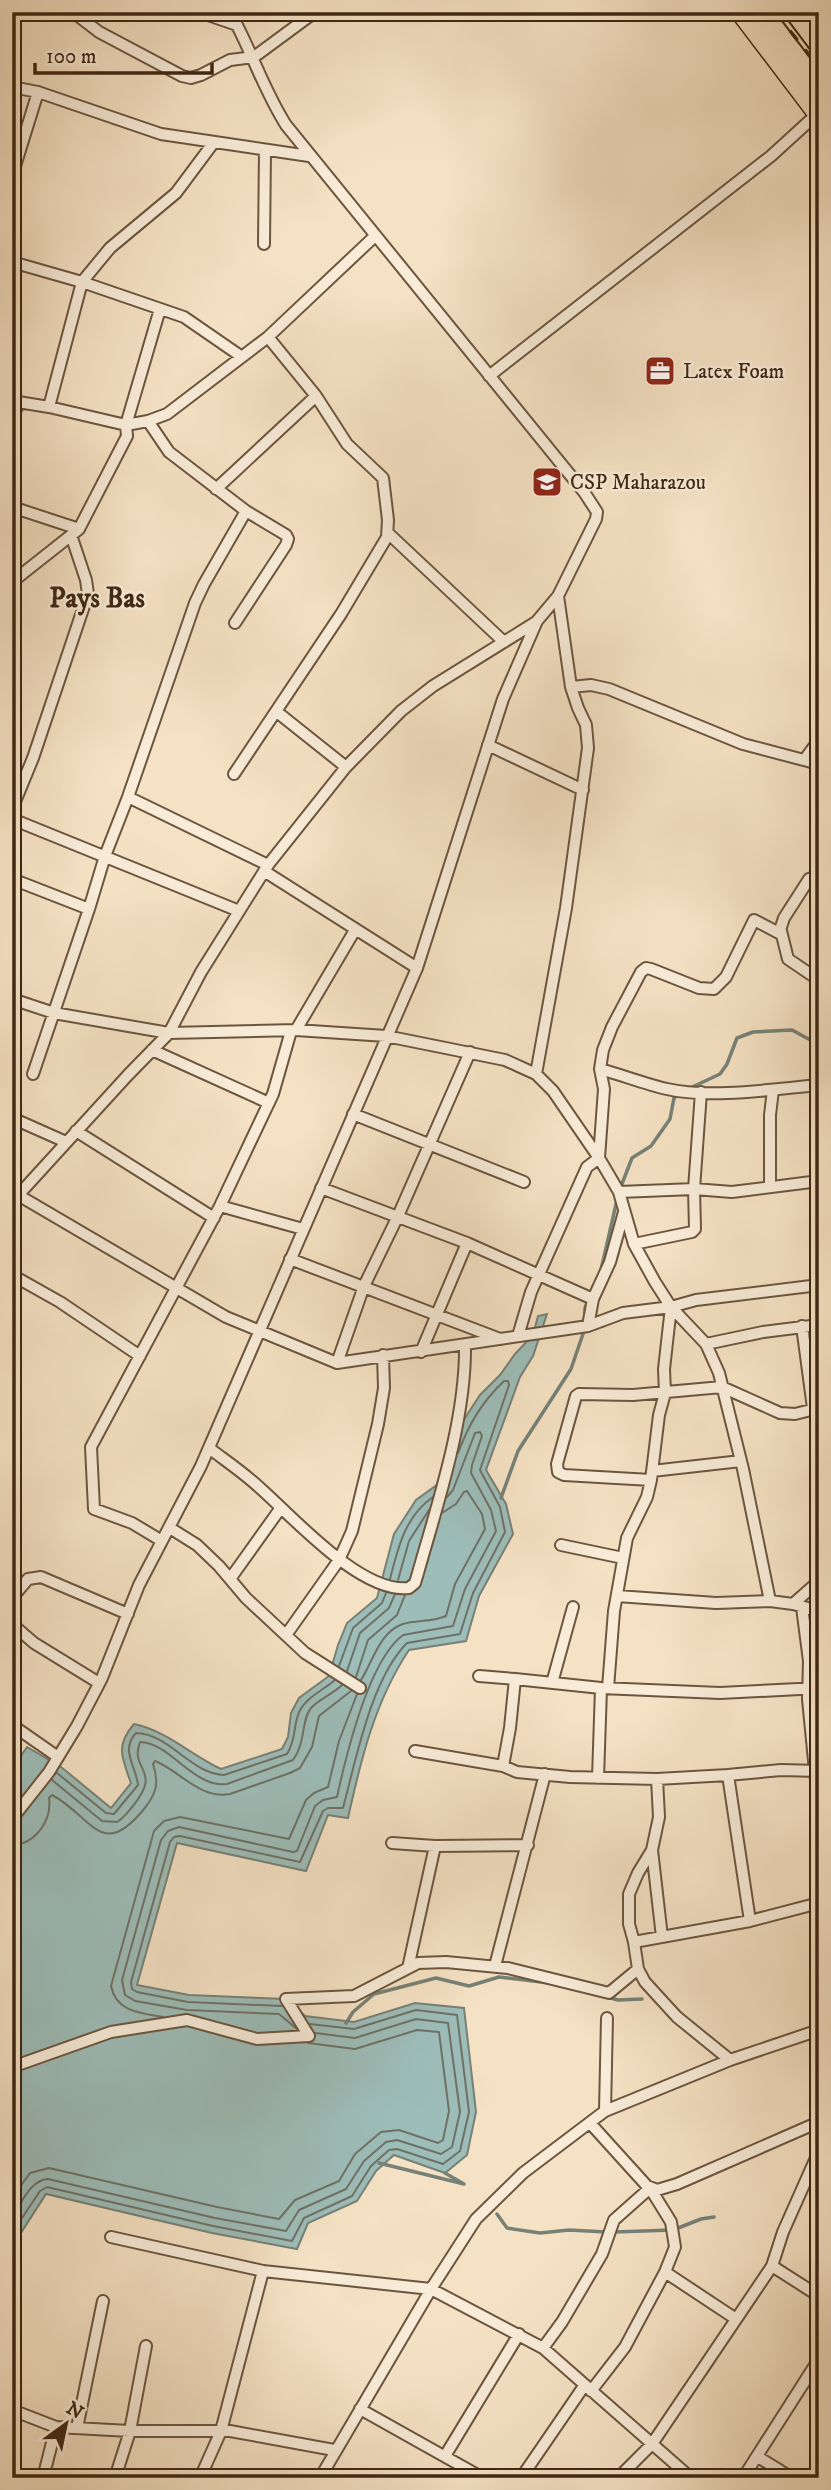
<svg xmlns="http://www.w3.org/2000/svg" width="831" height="2490" viewBox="0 0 831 2490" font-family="'IM FELL DW Pica',serif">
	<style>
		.water { fill: #9dbdb9; stroke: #778177; stroke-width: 2 }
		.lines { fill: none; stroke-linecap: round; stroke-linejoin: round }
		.shore { stroke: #6e7266; stroke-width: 2 }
		.stream { stroke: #778177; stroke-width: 3.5 }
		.minor-casing { stroke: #6c563f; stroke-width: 14 }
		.primary-casing { stroke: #3f2713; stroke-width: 21 }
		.trunk-casing { stroke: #3f2713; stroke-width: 23 }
		.minor { stroke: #f8ecd9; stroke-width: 10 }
		.primary { stroke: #f5e2c4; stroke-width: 18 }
		.trunk { stroke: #f5e2c4; stroke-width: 19 }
		.rail { stroke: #3f2713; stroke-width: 3.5; stroke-dasharray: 12 12; stroke-linecap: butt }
		.labels { text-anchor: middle; stroke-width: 5; stroke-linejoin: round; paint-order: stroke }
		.poi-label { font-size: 21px; fill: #3f2713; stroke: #f8ecd9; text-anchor: start }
		.district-label { font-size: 28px; font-weight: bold; fill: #3f2713; stroke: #f8ecd9 }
	</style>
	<rect width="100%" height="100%" fill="#f5e2c4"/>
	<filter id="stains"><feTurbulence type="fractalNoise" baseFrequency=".00286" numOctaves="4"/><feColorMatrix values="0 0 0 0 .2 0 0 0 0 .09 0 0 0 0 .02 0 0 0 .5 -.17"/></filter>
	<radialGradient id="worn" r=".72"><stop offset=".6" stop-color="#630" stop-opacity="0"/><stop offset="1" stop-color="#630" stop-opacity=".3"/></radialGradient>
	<path class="water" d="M547,1314l-14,42 -13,21 -34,93 20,34 7,30 -34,62 -13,45 -57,9c-34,51 -48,109 -61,168l-20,-3 -22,56 -129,-28 -40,142 52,10 97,4 19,17 49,6 61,-19 49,5 12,104 -9,43 -22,18 -51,-18 -18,16 -19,30 -49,22 -11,26 -85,-16 -166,-39 -27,42 -7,19v-432l12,-17 -12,-6v-31l15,-22 34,20 50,41 20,-25c-9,-25 -16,-37 3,-59 33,7 57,31 87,45l61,-20 6,-12 3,-24 8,-15 30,-22 9,-31 9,-22 30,-25 17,-64 22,-34 22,-16 25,-63 17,-26 20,-20 15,-21 18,-19 5,-19z"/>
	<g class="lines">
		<path class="shore" d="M390,1579c8,-31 15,-63 43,-82
			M398,1580l11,-39 20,-31
			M339,1666l14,-38 29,-25 4,-10
			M347,1671l13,-38 29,-25 6,-14
			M356,1677l12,-37 29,-25 8,-20
			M361,1680c11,-17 19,-49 42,-56 13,-4 30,-2 43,-8l9,-32 30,-55 -3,-15 -15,-23 -3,1 -8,12 -14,9
			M57,1773l49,40 8,1 24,-29c-2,-19 -18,-35 -2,-52 34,1 55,41 88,42l63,-21c9,-15 6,-24 11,-39 5,-16 24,-24 37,-35
			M52,1780l50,41 15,1c7,-4 11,-10 16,-16 30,-37 -4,-35 7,-64 31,1 53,46 87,42l66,-24c13,-17 8,-40 18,-52 8,-9 22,-14 31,-23
			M12,1845c24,-1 40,-25 37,-47l3,-3c40,21 49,67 92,14 13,-16 15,-26 9,-45l2,-3c24,9 45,39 75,33l60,-21 10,-5 12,-21 7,-31 32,-25
			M282,2006l-94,-4 -51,-10 -5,-3 -1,-7 39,-140 4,-5 6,-1 120,26 23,-51 5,-3h15c13,-48 28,-129 64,-165l53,-9 13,-41 32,-61 -5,-25 -20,-37 29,-85 -1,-4h-4c-23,22 -35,43 -46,72
			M163,2017c-22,-4 -47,-5 -52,-31l43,-155 10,-10 16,-4 109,22 17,-39 8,-7 14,-6 11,-46 18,-47
			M297,2029l-18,-15 -92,-4 -52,-9 -10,-6 -3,-15 39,-140 7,-9 11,-4 114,25 4,-1 18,-45 8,-6 14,-3c9,-41 31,-136 66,-162l50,-9 12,-37 31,-58 -5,-21 -20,-37 1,-8 10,-29 -2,-4 -5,1 -22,57 -6,7
			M12,2198l18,-25 19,-5 168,39 62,12 16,-19 44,-19 16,-27 26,-22 18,-2 39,13 5,-3 6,-29 -10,-79 -22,-2 -62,19 -47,-6
			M12,2217c10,-14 18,-37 36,-38l167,39 71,13 13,-21 47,-21 18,-28 22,-19 11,-2 44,14 11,-7 8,-35 -12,-89 -32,-4 -61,19 -40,-5
			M12,2233l28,-42 7,-4 166,39 79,15 12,-23 48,-22 19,-30 18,-16 8,-1 46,15 17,-13 9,-39 -12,-97 -41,-5 -62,19 -44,-5"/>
		<path class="stream" d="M688,1089l32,-15 7,-10 10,-26 16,-6 39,-2 22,12 5,-1
			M620,1189l12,-31 19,-12 19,-27 4,-21 7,-5
			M601,1270l16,-70
			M585,1316v-8l3,-8
			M501,1498l17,-47 53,-82 13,-38
			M607,1997l11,3 24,-1
			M346,2023l7,-11 21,-18 62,-16 33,8 30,-9 50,6
			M379,2163l85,21 -19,-11
			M497,2214l10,14 33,5 29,-3 37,2
			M614,2232l59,-2 28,-11 13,-2"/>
		<g class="minor-casing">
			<path id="minor" d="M73,12l26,20 83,44 9,2 10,-3 29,-15 24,-3 61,-45
				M199,12l38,13
				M12,87l26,5 123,42 148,22
				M12,176l26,-84
				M264,244l1,-94
				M12,262l70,20 102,35 58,40
				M489,376l282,-220 46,-42
				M12,401l37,6 77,18 22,-4 19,-7 101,-77 107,-101
				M49,407l33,-125 28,-34 66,-55 38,-51
				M12,419l7,-17
				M148,421l21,31 77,59 40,24 2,4 -2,6 -51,78
				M216,489l100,-93
				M12,507l67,22
				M388,533l116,109
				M12,582l67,-53 48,-93 -1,-11 34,-116
				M571,687l20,-2 18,4 134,55 76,20
				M277,712l69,55
				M488,745l95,45
				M805,759l14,-19
				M234,774l107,-160 46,-77 1,-17 -5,-42 -36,-34 -31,-48 -48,-59
				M128,797l140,68
				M12,809l21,-51 55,-164 -2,-14 -15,-45
				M12,819l227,92
				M264,871l153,97
				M12,879l77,30
				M781,931l7,28 31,21
				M12,999l42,14 115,20 127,-3 90,6 119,24 31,14 17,17 46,67 20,34 15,52 21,38 16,25 35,37 13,29 24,96 27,132
				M296,1030l59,-100
				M152,1050l117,53
				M600,1069c22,6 45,15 67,20 43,10 107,0 152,-4
				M33,1074l56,-165 16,-53 23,-59 67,-194 9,-19 42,-73
				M536,1074l30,-166 22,-160 -2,-23 -8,-17 -7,-21 -13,-91
				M353,1114l171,68
				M12,1118l54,24
				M76,1131l138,87
				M770,1187v-72l3,-25
				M321,1188l146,55 126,56
				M619,1192l75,-3 38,3 87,-11
				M18,1195l208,122 111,46 251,-37 5,-27 17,-37 14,-50
				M12,1202l116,-127 41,-42 32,-61 67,-107 78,-98 55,-56 32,-25 103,-64
				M220,1206l83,23
				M634,1244l58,-12 3,-3 -1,-40 7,-97
				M290,1259l210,80
				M12,1275l48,27 80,54
				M588,1326l35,-13 48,-6
				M802,1326l11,82
				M518,1336l13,-44 56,-125 12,-9 5,-69 -4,-20 3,-19 9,-23 29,-55 5,-4 5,1 48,19 15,1 12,-12 28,-57 25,13 5,-15 25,-39 10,-3
				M706,1344l57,-12 56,-7
				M421,1352l46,-109
				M337,1363l27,-77 34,-70 72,-164
				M209,1448c17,13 35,25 51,40 33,29 101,106 149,100l6,-5 3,-10c20,-71 48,-154 47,-228
				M652,1471l89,-10
				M651,1480l-87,-5 -6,-3 -1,-8 19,-68 3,-2 54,1 89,-8 58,26 15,1 24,-6
				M170,1528l27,17 22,21 27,32 59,55 55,35
				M162,1541l-30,-18 -38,-14 -3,-62 129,-241 53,-112 18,-63
				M561,1545l62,13
				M230,1579l50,-70
				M819,1581l-26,23 26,7
				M617,1596l99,7 54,-2 23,3
				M12,1598l16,-19 13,-2 87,37
				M802,1607l7,54 -1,38 11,113
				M12,1624l22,19 65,40
				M286,1635l53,-75 13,-29 26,-107 6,-36 -1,-33
				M479,1676l36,3
				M552,1683l21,-76
				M608,1688l6,-77 13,-73 20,-41 4,-17 8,-65 6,-22 -1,-24 7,-62 25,-7 123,-15
				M12,1725l46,32
				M415,1751l88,15 14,6 53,5 87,2 71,-4
				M503,1766l7,-38 5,-49 86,9 119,5 99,-5
				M598,1778l3,-90
				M657,1779l2,38 -7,33 -14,23 -9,21v30l5,18 4,27 7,13 32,35 53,43
				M12,1819l37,-47 28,-46 25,-48 37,-93 62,-119 216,-498 86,-269 34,-78 21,-25 38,-77 1,-7 -13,-20 -298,-367c-23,-36 -35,-76 -56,-113
				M392,1843l43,3 93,-1
				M652,1850l10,87
				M750,1921l-22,-146 53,-5 38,1
				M634,1942l116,-21 69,-18
				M495,1966l50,-192
				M408,1968l27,-122
				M12,2067l99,-35 76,-12 70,19 52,-3 -23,-37 68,-3 64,-33 28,-1 62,6 101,25 29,-24
				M605,2111l2,-93
				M590,2123l57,63 10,4 20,-6 142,-62
				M111,2237l152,34 168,18 112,59 148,130
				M772,2266l47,30
				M665,2272l71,47
				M543,2348l19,-26 40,-68 12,-34 36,-32 21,34 4,25 -10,25 -40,75 -34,44
				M360,2409l123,69
				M12,2410l44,17
				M77,2428l26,-127
				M445,2456l74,-122
				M758,2457l34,21
				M43,2478l13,-51 74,4h100l104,19
				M115,2478l15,-47 16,-85
				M200,2478l21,-47 42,-160
				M320,2478l111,-189 45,-70 47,-46 82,-62 125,-51 89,-30
				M521,2478l63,-92
				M618,2478l34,-34 120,-178 11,-34 36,-81
				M743,2478l76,-119"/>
		</g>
		<g class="primary-casing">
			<path id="primary" d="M740,12l79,104
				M813,12l6,8"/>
		</g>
		<g class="trunk-casing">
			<path id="trunk" d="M762,12l57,75
				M795,12l24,32"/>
		</g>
		<use href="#minor" class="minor"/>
		<use href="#primary" class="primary"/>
		<use href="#trunk" class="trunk"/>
		<path class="rail" d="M775,12l44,55"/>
	</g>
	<defs>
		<g id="office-square" transform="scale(1.575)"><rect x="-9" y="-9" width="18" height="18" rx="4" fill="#8f2418" stroke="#f8ecd9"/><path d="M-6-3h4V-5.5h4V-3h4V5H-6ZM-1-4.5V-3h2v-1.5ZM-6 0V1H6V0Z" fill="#fff"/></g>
		<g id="school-square" transform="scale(1.575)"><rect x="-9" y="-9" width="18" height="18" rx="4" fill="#8f2418" stroke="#f8ecd9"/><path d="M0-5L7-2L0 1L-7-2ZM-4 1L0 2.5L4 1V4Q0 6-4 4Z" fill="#fff"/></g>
	</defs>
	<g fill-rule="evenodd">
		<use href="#office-square" x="660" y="371"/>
		<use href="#school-square" x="547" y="482"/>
	</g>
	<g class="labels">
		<g class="poi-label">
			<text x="683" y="378">Latex Foam</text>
			<text x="570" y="489">CSP Maharazou</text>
		</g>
		<g class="district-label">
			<text x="97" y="607">Pays Bas</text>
		</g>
	</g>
	<rect width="831" height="2490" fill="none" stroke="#f5e2c4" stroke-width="42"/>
	<rect x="14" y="14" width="803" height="2462" fill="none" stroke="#3f2713" stroke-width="3.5"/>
	<rect x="21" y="21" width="789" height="2448" fill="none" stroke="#3f2713" stroke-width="2"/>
	<g transform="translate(66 2424) rotate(33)" stroke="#f8ecd9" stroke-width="5" paint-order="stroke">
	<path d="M0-5L12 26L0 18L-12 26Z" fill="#3f2713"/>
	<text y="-10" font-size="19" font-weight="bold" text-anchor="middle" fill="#3f2713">N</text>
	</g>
	<path d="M35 63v10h177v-10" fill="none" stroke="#3f2713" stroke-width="3.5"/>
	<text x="46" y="63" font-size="21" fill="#3f2713" stroke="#f8ecd9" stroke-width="5" paint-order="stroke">100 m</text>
	<rect width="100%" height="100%" filter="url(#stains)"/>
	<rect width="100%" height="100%" fill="url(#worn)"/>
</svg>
